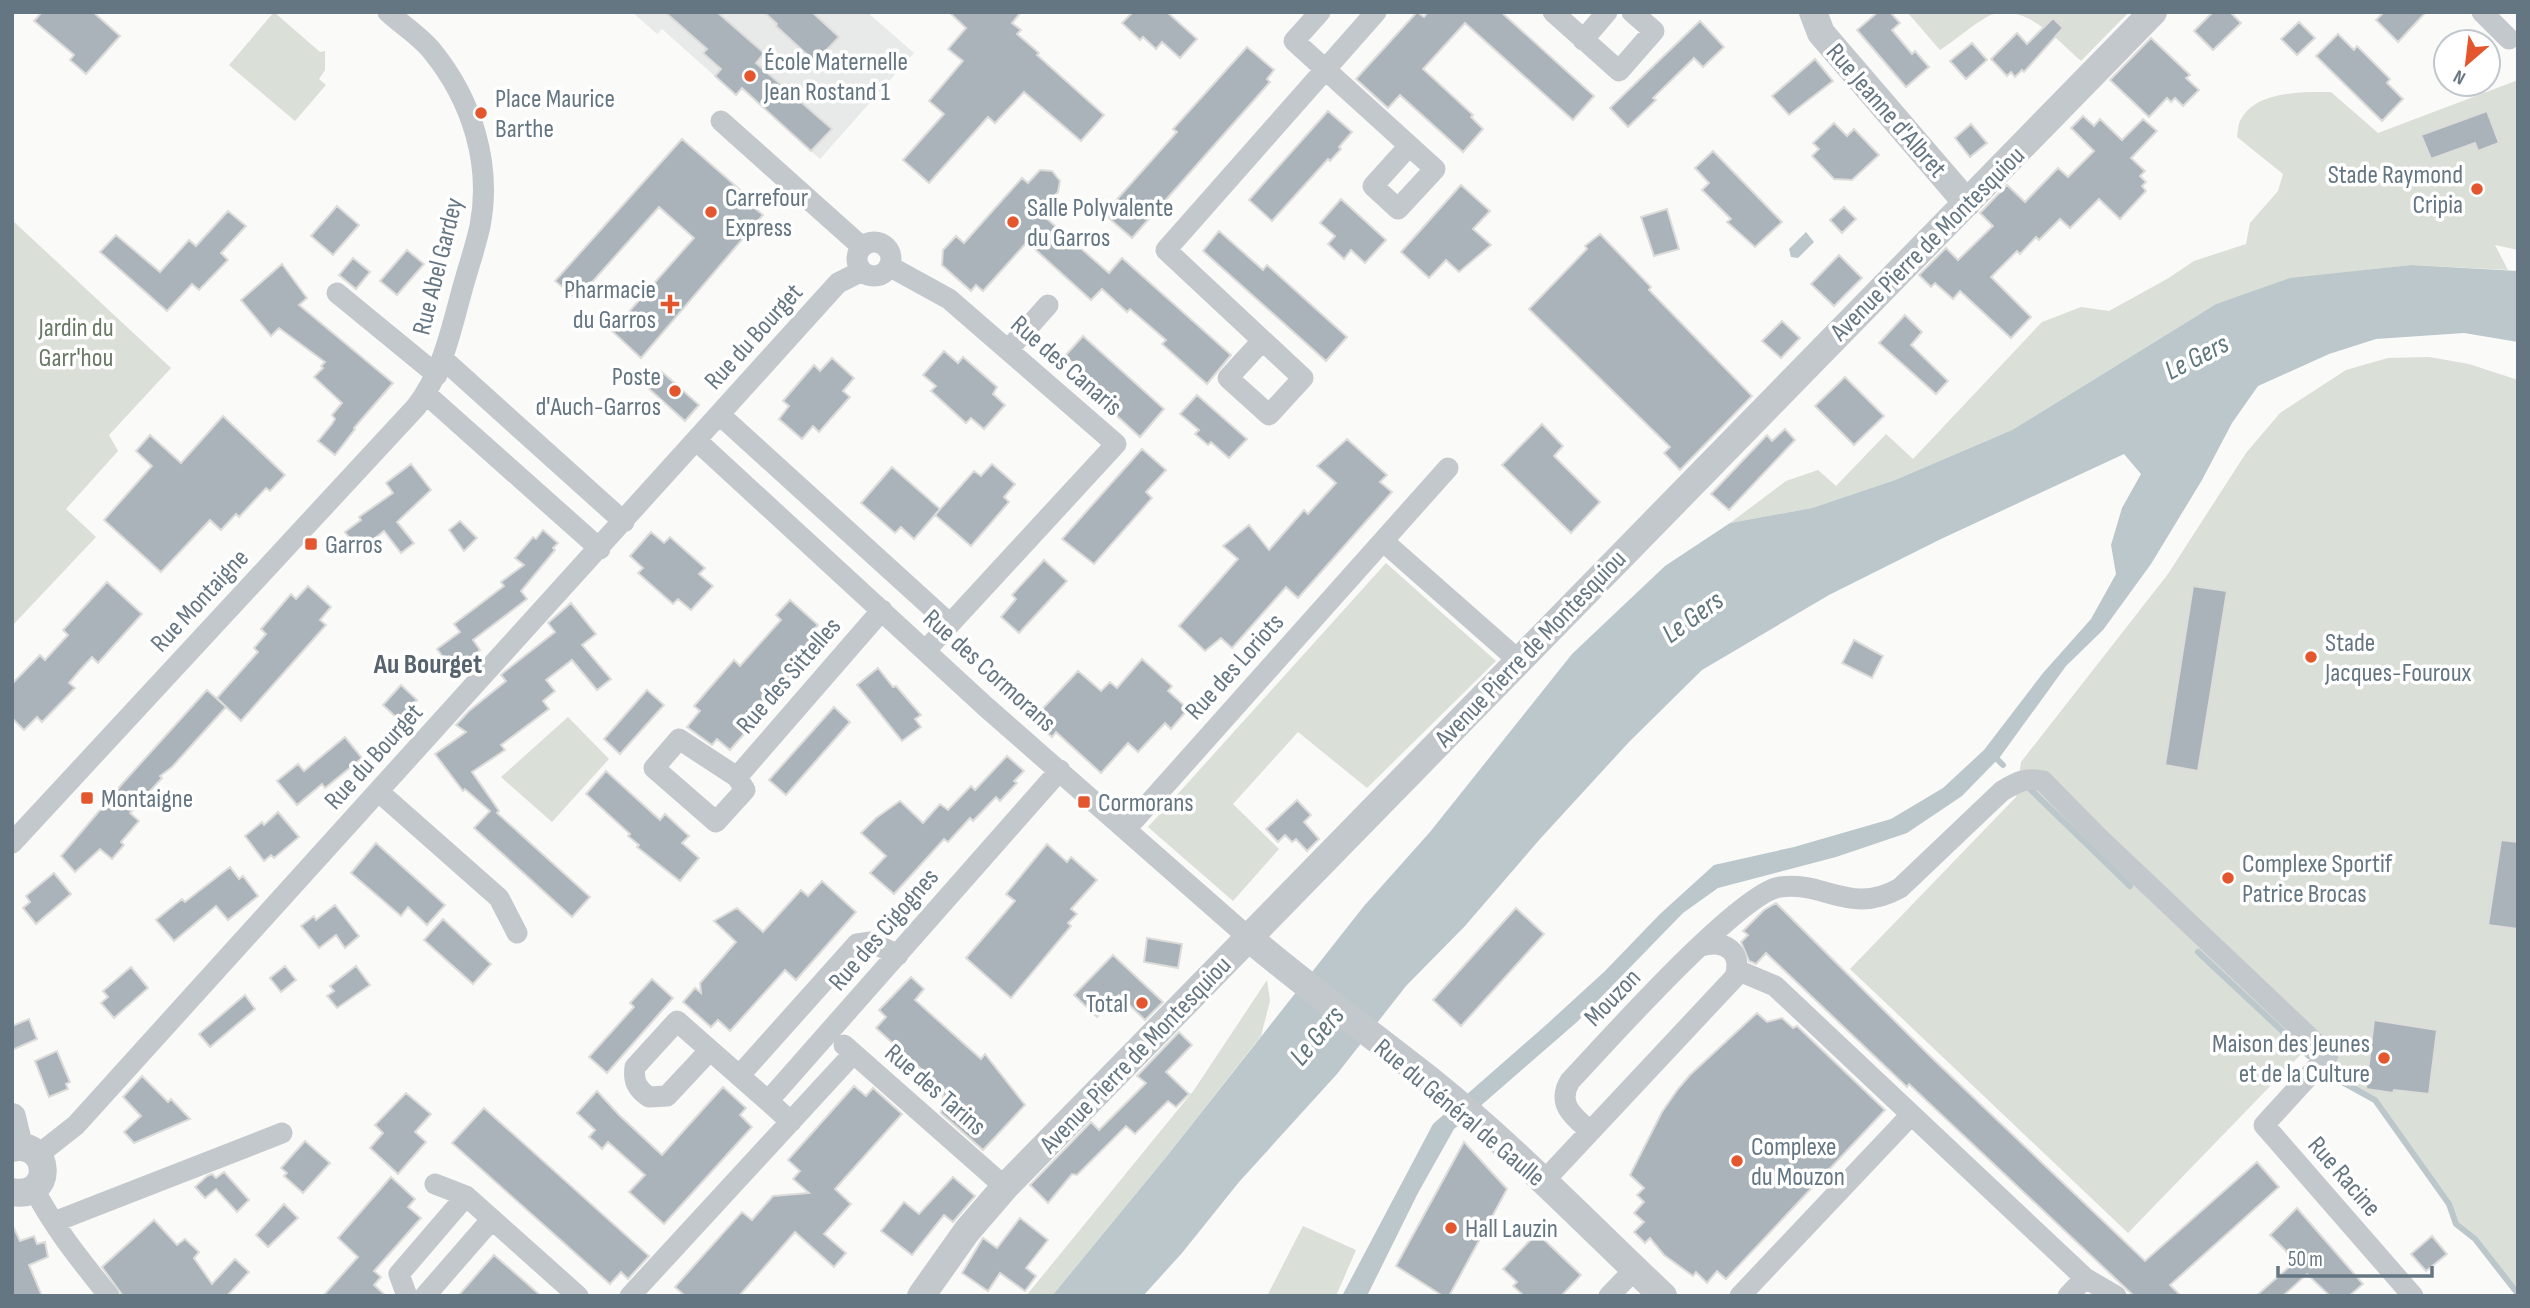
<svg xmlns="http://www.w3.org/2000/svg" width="2530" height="1308" viewBox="0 0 2530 1308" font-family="'Sofia Sans Condensed',sans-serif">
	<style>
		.built { fill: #e8e9e9 }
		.green { fill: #dadfd7 }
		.water { fill: #bbc7cb }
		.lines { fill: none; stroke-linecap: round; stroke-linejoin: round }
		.stream { stroke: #bbc7cb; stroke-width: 6 }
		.building { fill: #aab3b9; stroke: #dcdcda; stroke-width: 2 }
		.minor { stroke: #c3c8cc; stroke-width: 21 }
		.tertiary { stroke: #c3c8cc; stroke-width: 28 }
		.poi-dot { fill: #e4572e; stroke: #fff; stroke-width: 2.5 }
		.labels { text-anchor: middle; stroke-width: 7; stroke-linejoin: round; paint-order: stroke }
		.poi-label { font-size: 26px; fill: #657683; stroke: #fff; text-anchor: start }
		.street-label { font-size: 26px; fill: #657683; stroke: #fff }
		.park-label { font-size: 26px; fill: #687a64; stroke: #fff }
		.water-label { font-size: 28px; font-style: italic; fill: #60757c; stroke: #fff }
		.neighbourhood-label { font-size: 28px; font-weight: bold; fill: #57646e; stroke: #fff }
	</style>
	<rect width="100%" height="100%" fill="#fafaf8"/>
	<path class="built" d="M632,12h235l47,41 -94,106 -78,-70 -6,6 -74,-66 -5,5z"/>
	<path class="green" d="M274,12l46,40 5,-1v19l-6,9 7,6 -31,36 -66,-56z
		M1907,12h222l-48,49c-23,-20 -53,-56 -87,-47 -12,3 -41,28 -54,36z
		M2518,80v170l-23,-5 13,25 -97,-5 -121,14 -74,25 -204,126 -117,50 -83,28 -82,15 56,-42 32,-11 18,16 50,-52 27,25 129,-137 39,-15 28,4 58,-32 27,-18 52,-17 4,-21 28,-32 5,-17 -46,-37c1,-5 1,-12 3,-16 15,-31 63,-29 91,-29l47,41z
		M12,220l159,148 -62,67 9,16 -52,58 30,28 -84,89z
		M2429,357l40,7 49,16v912l-43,-56 -17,-13 -7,-21 -75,-105 -38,-20 -30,-30 -180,186 -278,-264 166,-172 5,-35 147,-188 78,-121 34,-40 66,-43 42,-12z
		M1386,563l110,98 -129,127 -69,-56 -65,72 46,45 -46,52 -85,-74z
		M568,717l41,42 -57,63 -51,-45z
		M1267,980l3,21 -9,35 -94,120 -115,140h-26l168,-206z
		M1303,1226l53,24 -20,46h-69z"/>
	<path class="water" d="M1806,232l8,10 -16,16 -7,-1 -2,-8z
		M2411,265l107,6v71l-54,-9 -88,6 -47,15 -71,32 -26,37 -30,57 -51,84 -48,66 -37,36 -66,91 -38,39 -55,37 -71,24 -118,31 -35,25 -106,109 -123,107 -36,64 -51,103h-25l91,-172 113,-99 59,-54 55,-57 54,-49 80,-18 97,-28 52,-31 41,-38 59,-77 48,-54 25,-45 -5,-29 11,-37 19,-34 -17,-20 -183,85 -112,56 -127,75 -73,72 -89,97 -75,87 -59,60 -69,88 -98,108 -57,71 -39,43h-91l115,-140 197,-250 66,-74 142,-178 93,-88 65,-43 82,-15 83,-28 117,-50 204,-126 74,-26z"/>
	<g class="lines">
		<path class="stream" d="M1992,754l11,11
			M2031,790l99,96
			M2198,952l111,104
			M2326,1073l49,27 74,104 7,20 19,15 43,55"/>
	</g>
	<path class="building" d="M42,12h51l27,24 -34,38 -16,-14 4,-5 -40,-34z
		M665,12h52l47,41 -8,10 76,66 -21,22 -69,-63 -6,7 -21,-19 6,-7 -18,-16 4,-4z
		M764,12h48l27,25 -24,25 -39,-36 1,-2z
		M949,12h72l-9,11 9,7 -4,4 22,19 -2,2 67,60 -23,26 -57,-49 -29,31 -7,-6 -59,66 -26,-23 41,-46 -15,-13 34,-40 -15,-12 18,-21z
		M1133,12h34l30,27 -17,19 -18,-16 -6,7 -13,-12 -3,3 -18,-17z
		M1417,12l7,5 4,-5h73l93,84 -21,24 -108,-97 -42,46 50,46 -2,2 12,12 -20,23 -63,-57 -12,13 -32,-29z
		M1878,12h12l10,11 -8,7 20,24 3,-3 14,16 -23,20 -49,-57z
		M2213,12h17l11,11 -28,27 -19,-19z
		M2384,12h42l-28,30 -22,-22z
		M2053,18l10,10 -39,44 -2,-2 -7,7 -4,-5 -4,4 -16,-17 26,-26 10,11z
		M1700,21l24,26 -21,20 -9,-9 -41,40 3,2 -28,27 -18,-19z
		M2299,22l16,16 -18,17 -16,-16z
		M2338,34l16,16 3,-4 33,33 -3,4 16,16 -21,22 -66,-65z
		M2151,38l39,37 -4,3 13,12 -16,16 -8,-8 -4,4 -4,-4 -18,19 -39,-37z
		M1972,43l15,17 -21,19 -16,-18z
		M1247,47l27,23 -7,9 3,3 -138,156 -28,-24 73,-82 -4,-3z
		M1815,59l18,22 -44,34 -17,-19z
		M1328,111l24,21 -13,15 2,2 -11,12 -2,-2 -56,62 -23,-21z
		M2487,111l12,32 -21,8 -3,-8 -44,16 -10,-24z
		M2083,116l11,10 6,-7 22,21 21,-21 14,12 -26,27 14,13 -5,5 6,6 -4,4 4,5 -26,28 -21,-20 -29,29 -10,-9 -21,21 -3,-3 -16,17 -3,-3 -26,26 40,40 -20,21 -51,-47 -7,8 -18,-16 -4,4 -12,-12 27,-27 12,12 35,-34 -13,-13 27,-28 18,17 33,-34 10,9 26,-26 -23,-23z
		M1834,123l13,13 7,-7 25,26 -27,25 -18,-1 -22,-23 7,-7 -6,-6z
		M1971,124l16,19 -17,14 -15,-19z
		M682,139l72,63 -3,3 12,10 -122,143 -29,-27 82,-93 -35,-31 -82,92 -22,-18z
		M1713,151l69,71 -27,25 -28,-25 4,-3 -29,-29 7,-7 -14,-15z
		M1040,170l12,1 8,10 -2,11 -9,10 7,7 -9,10 62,54 13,-15 109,97 -24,29 -45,-40 4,-4 -36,-31 -3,3 -25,-23 -11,11 -64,-58 -44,49 -7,-6 -5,6 -29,-26 1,-15 13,-14 8,7 58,-65 6,5z
		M1461,185l29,26 -17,18 18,16 -32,27 -13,-12 -17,18 -28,-26z
		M1341,199l45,41 -21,23 -14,-13 -7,9 -16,-15 7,-8 -15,-13z
		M337,206l22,19 -26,30 -22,-19z
		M1844,207l12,12 -14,14 -12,-13z
		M1667,209l12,40 -25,7 -13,-39z
		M228,211l18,15 -25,27 7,7 -29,30 -7,-6 -25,27 -67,-59 16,-17 44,37 29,-32 7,6z
		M1219,231l44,39 4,-5 80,72 -21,24 -123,-110z
		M1600,234l51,53 -2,3 103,106 -72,74 -16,-17 6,-6 -141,-138 58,-60 -2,-3z
		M407,250l17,14 -27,31 -17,-14z
		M1839,255l23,23 -28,28 -23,-22z
		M353,258l17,14 -14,17 -17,-14z
		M282,264l25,34 -8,7 94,78 -39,45 1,1 -20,26 -17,-14 14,-17 3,-5 -3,-4 10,-12 -28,-26 9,-9 -2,-2 4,-4 -46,-34 -8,8 -30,-36z
		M1905,315l17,17 -11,13 37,36 -12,13 -57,-51z
		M1782,321l18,17 -19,20 -19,-17z
		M1083,336l81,73 -24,28 -73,-67 6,-7 -8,-7z
		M944,351l14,12 5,-6 34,30 -4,7 12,11 -21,24 -13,-11 -5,5 -35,-32 5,-5 -13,-11z
		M832,358l22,20 -11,13 7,6 -31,35 -6,-6 -11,13 -23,-20 10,-13 -6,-5 31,-36 6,6z
		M661,371l38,34 -14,16 -38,-34z
		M1845,377l39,39 -30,29 -39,-39z
		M1197,395l50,44 -18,19 -18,-16 -3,3 -13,-11 4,-4 -19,-16z
		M223,416l62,59 -15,16 -4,-3 -27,29 -3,-3 -15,16 -11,-10 -49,52 -57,-52 48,-54 -16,-15 14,-16 31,28z
		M1542,424l21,22 -9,10 46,46 -29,31 -69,-68z
		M1785,429l10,11 -66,70 -18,-16 56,-59 5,6z
		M1347,439l40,36 -7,7 12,10 -94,106 -12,-11 -54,61 -11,-10 -16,13 -26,-25 59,-67 -15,-13 26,-21 20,25 35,-40 4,4 28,-31 -19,-17z
		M1142,449l24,21 -20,22 6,6 -58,66 -32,-25z
		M411,464l20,26 -34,32 17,21 -13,10 -17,-22 -25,20 -14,-19 16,-12 -2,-3 34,-24 -7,-10z
		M992,464l23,20 -11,13 5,5 -38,44 -36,-31 39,-44 7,5z
		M892,467l48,42 -26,30 -13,-12 -6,6 -34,-30z
		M460,521l17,17 -13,13 -15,-21z
		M543,530l15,13 -5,5 2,2 -34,41 6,8 -54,41 7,10 -27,20 -16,-21 23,-17 -6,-8 50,-38 -3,-4 23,-17 -9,-7 18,-21 3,2z
		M651,532l13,11 6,-6 35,31 -6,6 14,12 -22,24 -13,-11 -5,5 -35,-31 5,-5 -13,-12z
		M1044,560l23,21 -48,52 -18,-16 15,-18 -4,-4z
		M107,582l35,32 -44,49 -6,-6 -12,13 -11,13 6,5 -33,34 -5,-5 -13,13 -12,-12v-34l28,-29 5,5 11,-12 12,-13 -5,-5z
		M308,586l23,21 -11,13 6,5 -85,96 -24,-23 41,-46 -4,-4 12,-14 -5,-5 30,-35 5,5z
		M2193,586l34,5 -29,180 -33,-6z
		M790,600l28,25 -7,8 12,11 -93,106 -13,-11 -5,6 -25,-18 13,-16 -6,-5 40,-46 6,6 41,-46 -5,-5z
		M571,603l25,31 -14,11 29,34 -14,11 -25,-30 -26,20 9,11 -12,10 6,8 -48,36 4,5 -33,22 27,39 -2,2 93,84 -18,20 -98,-89 16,-17 -25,-22 -2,2 -28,-37 31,-22 -10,-7 13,-14 37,-30 -5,-6 2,-2 52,-41 -7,-9z
		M1854,640l29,16 -11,22 -30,-15z
		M1142,659l30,27 -4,5 20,18 -17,20 -6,-6 -27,29 -10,-9 -27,30 -45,-41 -4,5 -20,-17 46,-49 23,20 9,-9 7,6z
		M878,668l15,19 3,-1 25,29 -6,4 6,8 -19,14 -45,-56z
		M401,685l16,15 -18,20 -16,-15z
		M207,690l19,17 -54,60 -12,9 2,2 -32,35 9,8 -18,21 3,3 -12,14 -12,-10 -25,23 -14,-16 61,-72z
		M647,690l17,15 -44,49 -16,-15z
		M834,707l16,15 -64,73 -17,-15z
		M345,737l17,21 -37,30 -3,-4 -25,21 -20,-24 21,-17 6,7z
		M1007,756l17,15 -10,10 3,2 -17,18 -4,-4 -23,24 -3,-3 -22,24 -4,-3 -50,55 -24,-21 16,-17 -25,-23 15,-15 24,-17 23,22 17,-19 8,6 23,-24 4,4z
		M606,771l54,49 5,-6 24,22 -7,7 17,15 -19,23 -43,-34 2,-2 -11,-9 2,-2 -44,-40z
		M1297,800l14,15 -7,7 15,17 -12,12 -11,-12 -4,3 -7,-7 -7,7 -12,-13z
		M278,812l21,25 -25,21 -3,-3 -7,6 -19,-25 17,-14 2,3z
		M2501,840l17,2v87l-30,-4z
		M376,843l69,62 -18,20 -19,-18 -7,9 -50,-43z
		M1047,844l20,18 4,-5 26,23 -26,29 6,5 -9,9 3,3 -60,72 -45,-40 49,-57 -9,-7z
		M230,867l9,12 4,-3 15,20 -30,24 -12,-14 -42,35 -18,-21 26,-21 3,3z
		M54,873l17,21 -35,30 -13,-16 7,-6 -4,-6z
		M822,881l34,31 -60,68 -11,-10 -55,61 -12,-11 -7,7 -28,-25 12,-14 6,5 -1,-10 36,-41 -22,-21 23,-13 26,24 38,-42 7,6z
		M1776,903l157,156 212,202 112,-99 22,25 -109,98 11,11h-47l-225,-212 -2,3 -141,-134 -10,11 -7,-3 -8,-19 7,-7 -5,-4 21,-21z
		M335,905l24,31 -14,12 -9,-13 -17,13 -18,-22 13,-10 2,4z
		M1516,908l28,26 -83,92 -28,-26z
		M443,919l48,45 -18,20 -49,-44z
		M1147,938l35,6 -4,24 -34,-6z
		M1113,955l50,47 -18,18 -26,-25 -22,22 -23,-22z
		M285,966l11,14 -15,12 -11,-14z
		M356,966l14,19 -33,23 -10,-12 7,-5 -4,-5z
		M131,967l17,21 -34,30 -13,-15 7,-6 -5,-6z
		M911,977l13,12 -9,11 66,59 4,-5 40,51 -42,45 -42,-37 3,-23 -68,-62 10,-11 -7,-7z
		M652,979l21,19 -66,75 -18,-16 45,-50 -4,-4z
		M245,995l10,14 -45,38 -11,-13z
		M1757,1013l10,9 15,-4 11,10 4,-2 88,84 -159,169 -9,-8 -10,12 -11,-11 -3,4 -29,-21 -14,-17 -5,5 -11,-11 10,-10 -10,-9 10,-11 -7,-7 7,-7 -14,-13 32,-63 16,-23 12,-14z
		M29,1019l8,20 -25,11v-24z
		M2374,1020l63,10 -8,64 -35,-4 -1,3 -27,-4z
		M1179,1032l13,13 -26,27 23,22 -13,13 -8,-6 -33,33 -9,-8 -49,49 -5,-1 -24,29 -18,-18 61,-63 8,8 47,-47 -9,-7z
		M57,1051l13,31 -4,2 2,5 -19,8 -14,-36z
		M142,1076l26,26 3,-3 19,20 -56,24 -10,-11 17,-16 -18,-19z
		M854,1086l12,10 7,-8 29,26 -67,75 16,15 -27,30 22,19 -12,14 -39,-35 -56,64h-54l-10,-9 67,-75 10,8 21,-24 36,-3 -16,-14 7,-8 -12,-11z
		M723,1087l23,21 -6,7 12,12 -88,97 -35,-32 16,-17 -37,-33 -6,7 -7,-7 -6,-5 6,-7 -18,-17 20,-22 22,24 43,40z
		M406,1093l25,21 -16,18 11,10 -28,32 -28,-26 13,-15 -8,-8z
		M484,1108l165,148 -21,23 -7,-7 -11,12 -158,-141z
		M305,1141l25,22 -27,30 -19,-17 3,-3 -6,-5z
		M1464,1142l43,47 -58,107h-6l-47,-30z
		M224,1172l25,28 -12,12 -21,-23 -11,9 -10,-11 12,-11 5,-2 4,4z
		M391,1177l24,22 -7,8 13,11 -47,53 7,6 -7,8 12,11h-63l35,-39 -20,-19z
		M953,1177l22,19 -22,26 -9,-7 -32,40 -31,-24 23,-29 15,12z
		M284,1204l14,14 -30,29 -12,-12z
		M2297,1208l66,76 -14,12h-19l-23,-22 -24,22h-27l40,-35 -26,-26z
		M1020,1218l28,22 -22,28 10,8 -11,15 -25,-18 -12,18 -26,-18 21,-35 14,10z
		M154,1220l23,25 8,-6 14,13 -5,6 18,26 23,-25 14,13 -22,24h-104l-21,-29z
		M12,1224l8,17 14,-5 3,8 8,-2 3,15 -19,8 13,31h-30z
		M1537,1233l44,42 -20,21h-37l-11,-10 4,-4 -14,-13z
		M2432,1236l15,18 -21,17 -15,-17z
		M494,1255l30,26 17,15h-83z"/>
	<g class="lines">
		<path class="minor" d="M1320,12l-26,29 141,128 -37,40 -25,-23 36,-40
			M1553,12l66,59 35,-40 -22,-19
			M2482,12l27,27
			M1583,40l24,-28
			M721,121l141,126
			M857 259a17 17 0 1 1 34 0a17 17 0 1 1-34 0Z
			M889,266l60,33 167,145 -190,206
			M337,293l100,82
			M1262,341l-34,37 41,37 34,-37 -137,-128 210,-238
			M1008,350l40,-45
			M443,359l181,163
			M426,394l174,155
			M720,415l230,209
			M697,441l289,266 262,230
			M1383,541l135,119
			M737,777l-58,-38 -25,29 62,54 29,-32 -8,-13 145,-167
			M379,792l120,106 18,35
			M1126,829l322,-361
			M12,843l404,-436c26,-34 34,-73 45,-113 6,-23 14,-45 19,-68 12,-62 -8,-126 -48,-175 -11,-14 -30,-26 -44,-39
			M1737,970l38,16 310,292 31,18
			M844,1045l161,142
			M710,1050l-43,46 -18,1c-12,-8 -16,-16 -14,-30l42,-46 91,80
			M739,1076l118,-132 14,-2 27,13
			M791,1122l-23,-21 292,-331
			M1590,1131c-16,-14 -34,-27 -20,-50 34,-36 170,-189 210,-194 45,-6 71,29 120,1l102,-97c15,-9 24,-14 41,-10l55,56 230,218 -64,70 149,171
			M38,1155l38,-30 762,-842 24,-12
			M1543,1182l192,-205c8,-26 -11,-38 -34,-31
			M435,1184l31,12 112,100
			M34,1189c20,39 48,73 75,107
			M54,1222l228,-89
			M407,1296l-8,-22 67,-78
			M425,1296l67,-77
			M630,1296l223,-242
			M1609,1296l26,-27
			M1740,1296l171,-181
			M2068,1296l17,-18"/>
		<path class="tertiary" d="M1813,12l8,21 146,170
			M1248,937c60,51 123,97 184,145 82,66 155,142 231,214
			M12,1117l7,29
			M12,1148c39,-9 43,52 0,44
			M921,1296l46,-65 38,-44 1148,-1175"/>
	</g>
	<g class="poi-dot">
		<circle cx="750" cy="76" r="7"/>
		<circle cx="481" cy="113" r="7"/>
		<circle cx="2477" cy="189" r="7"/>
		<circle cx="711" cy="212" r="7"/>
		<circle cx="1013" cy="222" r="7"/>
		<path d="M666.5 293.5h7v7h7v7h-7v7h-7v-7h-7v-7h7z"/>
		<circle cx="675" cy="391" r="7"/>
		<rect x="304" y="537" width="14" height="14" rx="3.5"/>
		<circle cx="2311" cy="657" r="7"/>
		<rect x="80" y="791" width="14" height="14" rx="3.5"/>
		<rect x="1077" y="795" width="14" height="14" rx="3.5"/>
		<circle cx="2228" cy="878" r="7"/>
		<circle cx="1142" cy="1003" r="7"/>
		<circle cx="2384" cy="1058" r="7"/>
		<circle cx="1737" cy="1161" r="7"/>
		<circle cx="1451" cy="1228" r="7"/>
	</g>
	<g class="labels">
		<g class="poi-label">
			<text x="764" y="70">École Maternelle<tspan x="764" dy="30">Jean Rostand 1</tspan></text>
			<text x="495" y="107">Place Maurice<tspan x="495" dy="30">Barthe</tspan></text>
			<text x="2463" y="183" text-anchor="end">Stade Raymond<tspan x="2463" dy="30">Cripia</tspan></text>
			<text x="725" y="206">Carrefour<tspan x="725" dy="30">Express</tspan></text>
			<text x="1027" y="216">Salle Polyvalente<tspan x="1027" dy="30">du Garros</tspan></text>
			<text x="656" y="298" text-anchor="end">Pharmacie<tspan x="656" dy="30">du Garros</tspan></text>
			<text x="661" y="385" text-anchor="end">Poste<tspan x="661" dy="30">d'Auch-Garros</tspan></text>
			<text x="325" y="553">Garros</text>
			<text x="2325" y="651">Stade<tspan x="2325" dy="30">Jacques-Fouroux</tspan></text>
			<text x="101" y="807">Montaigne</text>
			<text x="1098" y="811">Cormorans</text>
			<text x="2242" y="872">Complexe Sportif<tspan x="2242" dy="30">Patrice Brocas</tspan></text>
			<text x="1128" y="1012" text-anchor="end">Total</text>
			<text x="2370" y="1052" text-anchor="end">Maison des Jeunes<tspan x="2370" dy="30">et de la Culture</tspan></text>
			<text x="1751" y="1155">Complexe<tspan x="1751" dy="30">du Mouzon</tspan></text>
			<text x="1465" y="1237">Hall Lauzin</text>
		</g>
		<g class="street-label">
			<text transform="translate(1887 110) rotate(49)" y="9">Rue Jeanne d'Albret</text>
			<text transform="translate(1927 243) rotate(-45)" y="9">Avenue Pierre de Montesquiou</text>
			<text transform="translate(437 266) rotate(-76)" y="9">Rue Abel Gardey</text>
			<text transform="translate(753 336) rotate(-48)" y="9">Rue du Bourget</text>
			<text transform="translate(1067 365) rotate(41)" y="9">Rue des Canaris</text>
			<text transform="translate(199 600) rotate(-47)" y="9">Rue Montaigne</text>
			<text transform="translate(1530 648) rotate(-46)" y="9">Avenue Pierre de Montesquiou</text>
			<text transform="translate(1234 666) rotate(-48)" y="9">Rue des Loriots</text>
			<text transform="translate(990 670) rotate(42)" y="9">Rue des Cormorans</text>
			<text transform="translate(788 675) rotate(-49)" y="9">Rue des Sittelles</text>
			<text transform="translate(373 756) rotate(-48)" y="9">Rue du Bourget</text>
			<text transform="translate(883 929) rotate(-49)" y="9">Rue des Cigognes</text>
			<text transform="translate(1612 997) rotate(-46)" y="9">Mouzon</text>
			<text transform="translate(1135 1054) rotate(-46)" y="9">Avenue Pierre de Montesquiou</text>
			<text transform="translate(936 1089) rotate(41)" y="9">Rue des Tarins</text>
			<text transform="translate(1460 1112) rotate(40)" y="9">Rue du Général de Gaulle</text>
			<text transform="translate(2345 1176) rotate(49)" y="9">Rue Racine</text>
		</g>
		<g class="park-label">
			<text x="76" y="336">Jardin du<tspan x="76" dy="30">Garr'hou</tspan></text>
		</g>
		<g class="water-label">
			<text transform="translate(2196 356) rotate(-27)" y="10">Le Gers</text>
			<text transform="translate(1692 616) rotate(-36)" y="10">Le Gers</text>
			<text transform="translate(1316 1035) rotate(-50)" y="10">Le Gers</text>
		</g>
		<g class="neighbourhood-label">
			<text x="428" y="673">Au Bourget</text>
		</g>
	</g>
	<rect width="2530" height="1308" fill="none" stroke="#657683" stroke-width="28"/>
	<g transform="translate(2467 63) rotate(208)"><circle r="33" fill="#ffffff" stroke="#c1c8cd" stroke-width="2"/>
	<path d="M0-5L12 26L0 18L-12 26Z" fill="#e4572e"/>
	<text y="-10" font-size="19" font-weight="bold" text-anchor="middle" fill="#657683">N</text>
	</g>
	<path d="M2278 1266v10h154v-10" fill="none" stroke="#657683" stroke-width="3.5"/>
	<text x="2288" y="1266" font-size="21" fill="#657683" stroke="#ffffff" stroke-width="5" paint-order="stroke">50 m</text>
</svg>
